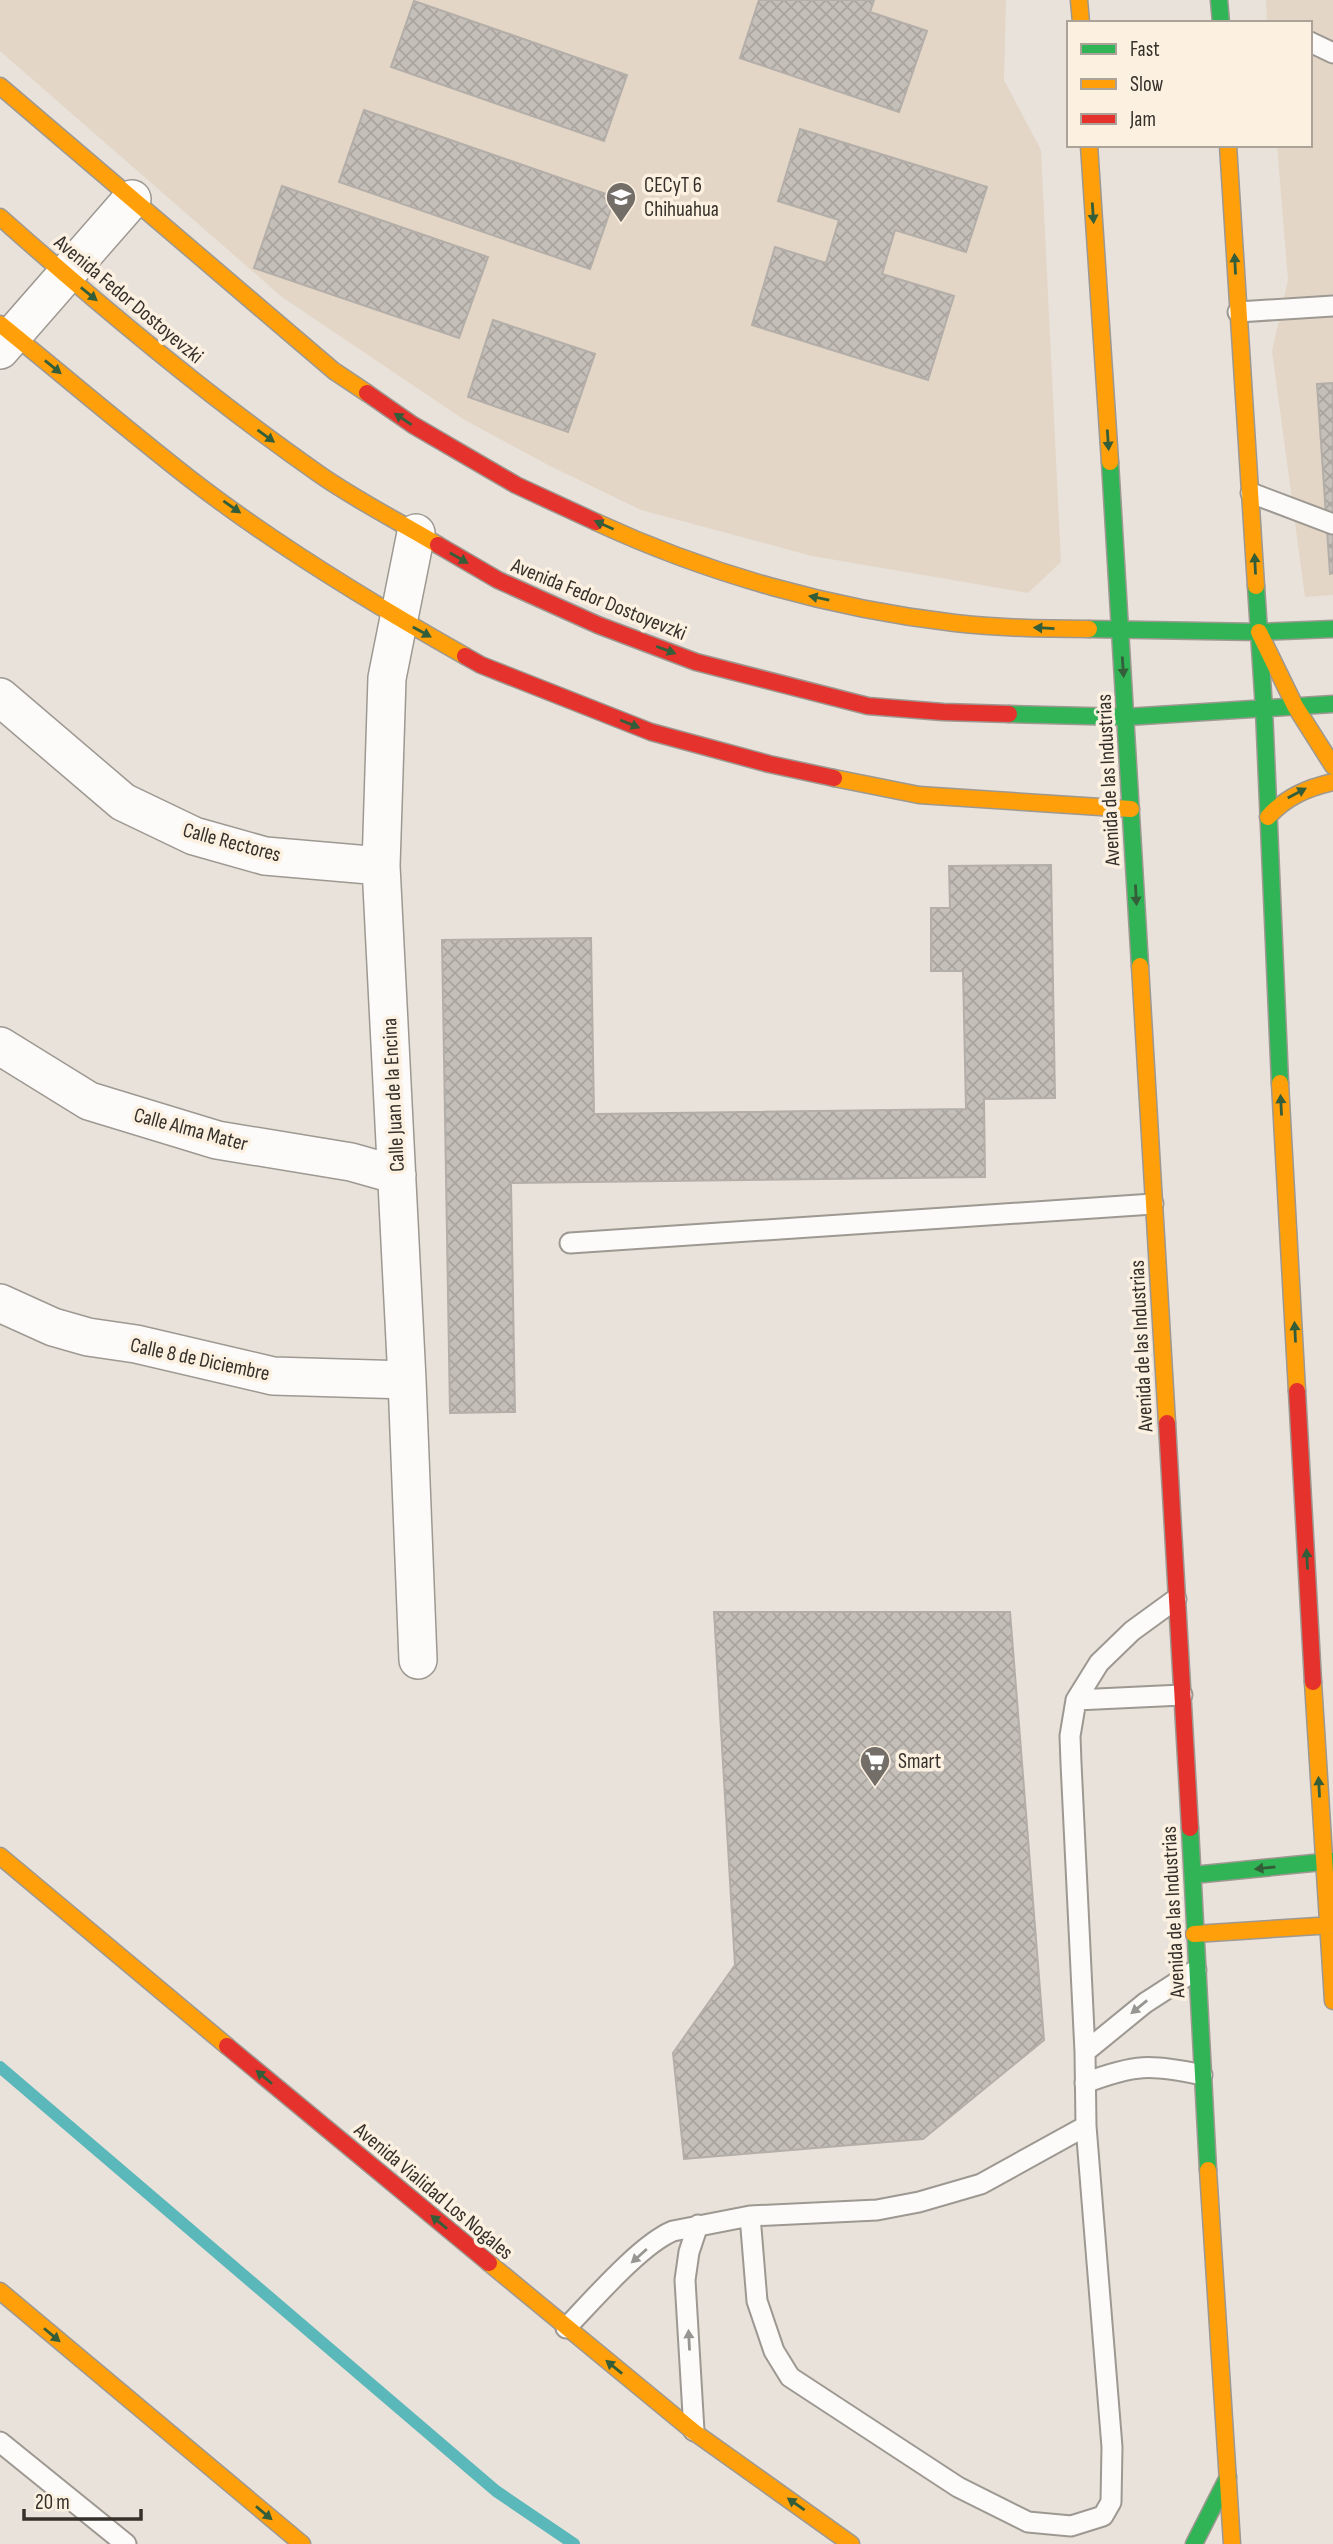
<svg xmlns="http://www.w3.org/2000/svg" width="1333" height="2544" viewBox="0 0 1333 2544" font-family="'Sofia Sans Condensed',sans-serif">
	<style>
		.built { fill: #e3d6c7 }
		.lines { fill: none; stroke-linecap: round; stroke-linejoin: round }
		.stream { stroke: #5ab7ba; stroke-width: 12 }
		.building { fill: url(#building-cross-hatch); stroke: #b3aea8; stroke-width: 2 }
		.lane-casing { stroke: #9d9891; stroke-width: 23 }
		.street-casing { stroke: #9d9891; stroke-width: 40 }
		.fast-casing { stroke: #9d9891; stroke-width: 19 }
		.slow-casing { stroke: #9d9891; stroke-width: 19 }
		.jam-casing { stroke: #9d9891; stroke-width: 19 }
		.lane { stroke: #fcfbf9; stroke-width: 19 }
		.street { stroke: #fcfbf9; stroke-width: 37 }
		.fast { stroke: #30b455; stroke-width: 16 }
		.slow { stroke: #ff9f0a; stroke-width: 16 }
		.jam { stroke: #e5322d; stroke-width: 16 }
		.oneway { fill: #335e39 }
		.oneway2 { fill: #989692 }
		.labels { text-anchor: middle; stroke-width: 7; stroke-linejoin: round; paint-order: stroke }
		.poi-label { font-size: 21px; fill: #35302a; stroke: #fcf0e1; text-anchor: start }
		.street-label { font-size: 21px; fill: #35302a; stroke: #fcf0e1 }
	</style>
	<defs>
		<pattern id="building-cross-hatch" width="8" height="8" patternUnits="userSpaceOnUse" patternTransform="scale(1.75)"><rect width="8" height="8" fill="#c5bfb9"/><path d="M0 0l8 8M0 8l8-8" fill="none" stroke="#aaa49f"/></pattern>
	</defs>
	<rect width="100%" height="100%" fill="#e9e2da"/>
	<path class="built" d="M0,0h1006l-2,80 37,70 20,412 -33,31 -216,-37 -171,-46 -91,-44 -87,-47 -181,-122 -282,-246z
		M1266,0h67v595l-28,2 -33,-246 16,-71 -11,-135h33v-122h-43z"/>
	<g class="lines">
		<path class="stream" d="M0,2067l496,424 78,53"/>
	</g>
	<path class="building" d="M759,0h115l-4,12 57,19 -28,81 -159,-54z
		M414,1l213,74 -23,66 -213,-74z
		M364,110l251,87 -25,72 -251,-87z
		M800,129l187,58 -21,65 -71,-22 -13,44 72,22 -26,84 -176,-55 23,-78 51,16 13,-43 -61,-19z
		M282,186l206,71 -29,81 -205,-70z
		M493,320l102,34 -27,78 -100,-35z
		M1333,383v190l-3,1 -13,-190z
		M1051,865l4,233 -71,1 1,78 -474,6 4,229 -65,1 -8,-473 149,-2 3,176 372,-5 -3,-138h-32v-63h19l-1,-42z
		M714,1612h296l34,428 -121,99 -239,20 -11,-106 62,-88z"/>
	<g class="lines">
		<g class="lane-casing">
			<path id="lane" d="M1310,42l23,11
				M1238,312l95,-6
				M1251,493l82,31
				M570,1243l583,-39
				M1076,1700l106,-5
				M1085,2052l60,-49 51,-33
				M1085,2083c50,-19 66,-19 117,-8
				M750,2216l7,85 17,50 16,26 168,110 70,35 43,4 32,-10 8,-14 1,-55 -26,-321
				M566,2328c26,-27 75,-84 107,-97l77,-15 127,-6 42,-8 62,-18 105,-58 -1,-74 -14,-289 -1,-27 6,-36 23,-37 33,-32 44,-32
				M694,2431l-9,-151 4,-28 9,-27
				M0,2442l126,102"/>
		</g>
		<g class="street-casing">
			<path id="street" d="M0,350l132,-151
				M416,533l-29,145 -6,188 26,514 11,280
				M0,697l123,105 71,34 71,20 116,10
				M0,1046l89,55 128,39 134,22 46,13
				M0,1303l53,24 35,10 48,7 137,32 134,4"/>
		</g>
		<g class="fast-casing">
			<path id="fast" d="M1219,0l2,23
				M1110,462l30,504
				M1256,586l8,123 16,374
				M1089,629l170,3 74,-3
				M1009,714l117,3 207,-13
				M1190,1828l18,342
				M1193,1875l140,-14
				M1194,2544l34,-67"/>
		</g>
		<g class="slow-casing">
			<path id="slow" d="M1079,0l2,23
				M0,86l334,285 33,22
				M1089,145l21,317
				M1228,145l28,441
				M0,217c101,90 207,179 319,257 37,26 79,47 119,71
				M0,324c63,51 125,104 189,154 85,66 182,125 276,178
				M596,522c112,52 237,87 359,101 44,5 90,6 134,6
				M1259,632l36,74 38,60
				M834,778l85,17 212,14
				M1268,817c18,-20 39,-29 65,-35
				M1140,966l27,457
				M1280,1083l17,308
				M1313,1682l20,319
				M0,1856l227,190
				M1194,1934l139,-9
				M1208,2170l24,374
				M489,2263l205,169 157,112
				M0,2291l302,253"/>
		</g>
		<g class="jam-casing">
			<path id="jam" d="M367,393l46,32 103,60 80,37
				M438,545l60,35 100,45 98,37 172,44 75,6 66,2
				M465,656l16,9 170,67 118,32 65,14
				M1297,1391l16,291
				M1167,1423l23,405
				M227,2046l262,217"/>
		</g>
		<use href="#lane" class="lane"/>
		<use href="#street" class="street"/>
		<use href="#fast" class="fast"/>
		<use href="#slow" class="slow"/>
		<use href="#jam" class="jam"/>
	</g>
	<defs><path id="oneway-solid" d="M-6-.8H1V-3.2L6.5 0L1 3.2V.8H-6Z" transform="scale(1.75)"/></defs>
	<g class="oneway">
		<use href="#oneway-solid" transform="translate(1093 213) rotate(86)"/>
		<use href="#oneway-solid" transform="translate(1235 264) rotate(-93)"/>
		<use href="#oneway-solid" transform="translate(89 294) rotate(39)"/>
		<use href="#oneway-solid" transform="translate(53 367) rotate(39)"/>
		<use href="#oneway-solid" transform="translate(403 419) rotate(-146)"/>
		<use href="#oneway-solid" transform="translate(266 436) rotate(36)"/>
		<use href="#oneway-solid" transform="translate(1108 440) rotate(86)"/>
		<use href="#oneway-solid" transform="translate(232 507) rotate(35)"/>
		<use href="#oneway-solid" transform="translate(604 525) rotate(-156)"/>
		<use href="#oneway-solid" transform="translate(459 558) rotate(30)"/>
		<use href="#oneway-solid" transform="translate(1255 564) rotate(-93)"/>
		<use href="#oneway-solid" transform="translate(819 598) rotate(-168)"/>
		<use href="#oneway-solid" transform="translate(1044 628) rotate(-177)"/>
		<use href="#oneway-solid" transform="translate(422 632) rotate(29)"/>
		<use href="#oneway-solid" transform="translate(666 650) rotate(21)"/>
		<use href="#oneway-solid" transform="translate(1123 667) rotate(86)"/>
		<use href="#oneway-solid" transform="translate(630 724) rotate(22)"/>
		<use href="#oneway-solid" transform="translate(1297 793) rotate(-28)"/>
		<use href="#oneway-solid" transform="translate(1136 895) rotate(87)"/>
		<use href="#oneway-solid" transform="translate(1281 1105) rotate(-93)"/>
		<use href="#oneway-solid" transform="translate(1295 1332) rotate(-93)"/>
		<use href="#oneway-solid" transform="translate(1307 1559) rotate(-93)"/>
		<use href="#oneway-solid" transform="translate(1319 1787) rotate(-93)"/>
		<use href="#oneway-solid" transform="translate(1265 1868) rotate(174)"/>
		<use href="#oneway-solid" transform="translate(264 2077) rotate(-140)"/>
		<use href="#oneway-solid" transform="translate(439 2222) rotate(-140)"/>
		<use href="#oneway-solid" transform="translate(52 2335) rotate(40)"/>
		<use href="#oneway-solid" transform="translate(614 2367) rotate(-141)"/>
		<use href="#oneway-solid" transform="translate(796 2504) rotate(-145)"/>
		<use href="#oneway-solid" transform="translate(264 2513) rotate(40)"/>
	</g>
	<g class="oneway2">
		<use href="#oneway-solid" transform="translate(1139 2007) rotate(141)"/>
		<use href="#oneway-solid" transform="translate(639 2256) rotate(138)"/>
		<use href="#oneway-solid" transform="translate(689 2340) rotate(-93)"/>
	</g>
	<defs>
		<g id="school-pin" transform="scale(1.575)"><path d="M0 17L-7.5 6A9.5 9.5 0 1 1 7.5 6Z" fill="#746e68" stroke="#fcf0e1"/><path d="M0-5L7-2L0 1L-7-2ZM-4 1L0 2.5L4 1V4Q0 6-4 4Z" fill="#fff"/></g>
		<g id="supermarket-pin" transform="scale(1.575)"><path d="M0 17L-7.5 6A9.5 9.5 0 1 1 7.5 6Z" fill="#746e68" stroke="#fcf0e1"/><path d="M-6-5.5h2.5l.6 2H6L4.5 2H-2.5L-4.4-4H-6ZM-1.5 3.2a1.3 1.3 0 1 0 .1 0ZM3 3.2a1.3 1.3 0 1 0 .1 0Z" fill="#fff"/></g>
	</defs>
	<g fill-rule="evenodd">
		<use href="#school-pin" x="621" y="197"/>
		<use href="#supermarket-pin" x="875" y="1761"/>
	</g>
	<g class="labels">
		<g class="poi-label">
			<text x="644" y="192">CECyT 6<tspan x="644" dy="24">Chihuahua</tspan></text>
			<text x="898" y="1768">Smart</text>
		</g>
		<g class="street-label">
			<text transform="translate(129 299) rotate(40)" y="7">Avenida Fedor Dostoyevzki</text>
			<text transform="translate(599 599) rotate(22)" y="7">Avenida Fedor Dostoyevzki</text>
			<text transform="translate(1108 780) rotate(-93)" y="7">Avenida de las Industrias</text>
			<text transform="translate(232 842) rotate(15)" y="7">Calle Rectores</text>
			<text transform="translate(393 1095) rotate(-93)" y="7">Calle Juan de la Encina</text>
			<text transform="translate(191 1129) rotate(15)" y="7">Calle Alma Mater</text>
			<text transform="translate(1141 1346) rotate(-93)" y="7">Avenida de las Industrias</text>
			<text transform="translate(200 1359) rotate(12)" y="7">Calle 8 de Diciembre</text>
			<text transform="translate(1173 1912) rotate(-93)" y="7">Avenida de las Industrias</text>
			<text transform="translate(434 2191) rotate(40)" y="7">Avenida Vialidad Los Nogales</text>
		</g>
	</g>
	<rect x="1067" y="21" width="245" height="126" fill="#fcf0e1" stroke="#aca398" stroke-width="2"/>
	<rect x="1081" y="44" width="35" height="10" fill="#30b455" stroke="#aca398" stroke-width="2"/>
	<text x="1130" y="56" font-size="21" fill="#35302a">Fast</text>
	<rect x="1081" y="79" width="35" height="10" fill="#ff9f0a" stroke="#aca398" stroke-width="2"/>
	<text x="1130" y="91" font-size="21" fill="#35302a">Slow</text>
	<rect x="1081" y="114" width="35" height="10" fill="#e5322d" stroke="#aca398" stroke-width="2"/>
	<text x="1130" y="126" font-size="21" fill="#35302a">Jam</text>
	<path d="M24 2509v10h117v-10" fill="none" stroke="#35302a" stroke-width="3.5"/>
	<text x="35" y="2509" font-size="21" fill="#35302a" stroke="#fcf0e1" stroke-width="5" paint-order="stroke">20 m</text>
</svg>
